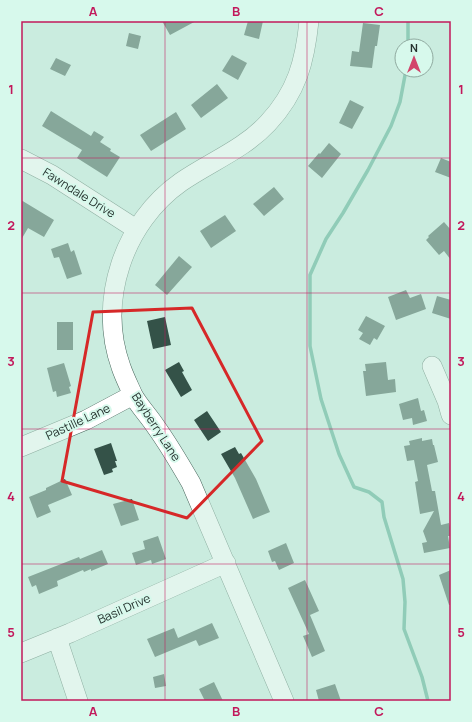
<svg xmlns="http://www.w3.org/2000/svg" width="472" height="722" viewBox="0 0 472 722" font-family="Manrope,sans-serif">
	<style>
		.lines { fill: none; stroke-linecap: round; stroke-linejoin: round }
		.stream { stroke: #4aa489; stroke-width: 3.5 }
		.building { fill: #345248 }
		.minor-casing { stroke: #47655b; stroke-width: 20 }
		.minor { stroke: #fff; stroke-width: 19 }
		.marked { fill: none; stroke: #d62828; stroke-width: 3; stroke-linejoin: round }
		.grid { fill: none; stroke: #c2185b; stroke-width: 1; stroke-opacity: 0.55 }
		.labels { text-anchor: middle; stroke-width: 4; stroke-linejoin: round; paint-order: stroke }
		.street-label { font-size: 12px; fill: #26332f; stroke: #d7f9ec }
		.neatline { fill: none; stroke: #c2185b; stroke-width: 1.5 }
		.grid-label { font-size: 13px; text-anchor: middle; font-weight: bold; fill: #c2185b }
	</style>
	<rect width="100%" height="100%" fill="#caecdf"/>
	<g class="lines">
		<path class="stream" d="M408,46v-25
			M406,70l-6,32 -9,24 -23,44 -25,43 -17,26 -16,36v71l11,53 18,55 15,33 15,5 13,10 2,15 19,62 2,23 -1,27 18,48 6,24"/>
	</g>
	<path class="building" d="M162,21h34l-26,14z
		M248,21h15l-4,18 -15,-4z
		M363,23l17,2 -3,21h-2l-3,22 -22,-2 2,-15 7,1z
		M129,33l12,3 -3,13 -12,-3z
		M232,55l15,8 -9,17 -16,-9z
		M56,58l15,7 -6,11 -15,-7z
		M217,84l11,14 -27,20 -10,-13z
		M350,100l14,7 -12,22 -13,-6z
		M51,111l40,25 3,-5 10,6 -4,5 11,7 -1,2 10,6 -13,20 -30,-19 5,-8 -40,-24z
		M176,112l10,17 -35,22 -11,-16z
		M329,143l12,11 -19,24 -14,-12 11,-13 1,1z
		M441,158l10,4v16l-16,-6z
		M274,187l10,12 -20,17 -11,-12z
		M21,200l33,20 -10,17 -16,-9 -7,12z
		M225,215l11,16 -25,17 -11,-17z
		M444,222l7,8v30l-7,-9 -5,4 -13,-15 3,-3 -1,-1z
		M68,243l3,9 3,-2 8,24 -15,5 -8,-22 -5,1 -3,-9z
		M179,256l13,11 -25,28 -12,-10z
		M406,290l4,8 11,-4 5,15 -30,11 -8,-23z
		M437,296l14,4v19l-19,-6z
		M366,316l19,10 -8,14 -3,-2 -4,7 -11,-6 4,-6 -5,-3z
		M165,317l6,28 -18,4 -6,-28z
		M57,322h16v28h-16z
		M179,362l5,9 -2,1 10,18 -11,7 -16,-27z
		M386,362l2,18 7,-1 1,13 -30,4 -3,-25h3l-1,-7z
		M64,363l7,23 -2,1 2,6 -14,4 -1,-6 -3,1 -6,-24z
		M418,398l3,13 3,-1 3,11 -14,4 -1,-7 -9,2 -4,-16z
		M207,411l14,21 -13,9 -14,-21z
		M422,438v3l10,-2 1,6h1l4,17 -11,3 5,26h3l6,34 8,-2 2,9v4h-3l2,12 -26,5 -2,-10 5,-1 -4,-11 11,-20 -14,3 -5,-32 3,-1 -4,-21 -7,1 -3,-15 6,-1 -1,-4z
		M111,443l6,18h-2l2,6 -5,2 1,3 -9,3 -10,-26z
		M235,447l4,7 2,-1 15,26 14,33 -17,7 -18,-41 -14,-24z
		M65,479l7,16 -24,10 3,7 -14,6 -8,-21 17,-7v-2z
		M132,499l7,21 -18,6 -8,-22z
		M158,536l8,23 -14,5 -1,-4 -15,5 -4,-12 13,-4 -2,-8z
		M286,543l8,20 -15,7 -4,-9 -3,1 -4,-11z
		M102,550l6,14 -17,7v-2l-7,3 -1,-2 -26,11 1,5 -19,8 -3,-9 -4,2 -4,-10 51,-20 1,2z
		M451,570v35h-2l-10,-30z
		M305,580l14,31 -9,4 15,36 -13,6 -9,-21 6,-2 -21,-46z
		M212,623l7,15 -20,8 -3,-6 -41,17 -8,-18 27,-11 4,10z
		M164,674l2,12 -11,2 -2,-11z
		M214,682l9,19h-18l-6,-12z
		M335,684l6,17h-22l-3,-11z"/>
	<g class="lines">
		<g class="minor-casing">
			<path id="minor" d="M21,159l31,16 84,54
				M432,366l15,35 4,14
				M21,447l65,-27 47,-25
				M57,638l21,63
				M21,653l49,-20 156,-70
				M284,701l-93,-218c-11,-19 -22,-38 -35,-56 -7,-11 -17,-21 -23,-32 -4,-9 -9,-19 -12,-28 -24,-67 3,-145 60,-185 29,-20 63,-33 87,-59 29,-31 37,-62 41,-102"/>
		</g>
		<use href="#minor" class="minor"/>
	</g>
	<path d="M0 0H472V722H0ZM192,308l70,133 -75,77 -125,-37 31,-169z" fill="#caecdf" fill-opacity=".55" fill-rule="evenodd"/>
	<path class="marked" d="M192,308l70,133 -75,77 -125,-37 31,-169z"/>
	<path class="grid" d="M165,21v680M307,21v680M21,158h430M21,293h430M21,429h430M21,564h430"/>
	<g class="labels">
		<g class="street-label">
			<text transform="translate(79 193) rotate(32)" y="4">Fawndale Drive</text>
			<text transform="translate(78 422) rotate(-25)" y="4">Pastille Lane</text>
			<text transform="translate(156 427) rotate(57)" y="4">Bayberry Lane</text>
			<text transform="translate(124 609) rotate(-24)" y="4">Basil Drive</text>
		</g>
	</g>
	<rect width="472" height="722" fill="none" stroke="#d7f9ec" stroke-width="44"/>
	<g transform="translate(414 58)"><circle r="19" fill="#d7f9ec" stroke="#90aaa0"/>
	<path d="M0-3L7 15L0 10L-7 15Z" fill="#d2446b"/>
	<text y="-6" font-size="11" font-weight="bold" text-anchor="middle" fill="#26332f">N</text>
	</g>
	<rect x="22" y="22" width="428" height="678" class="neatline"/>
	<g class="grid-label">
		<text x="93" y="16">A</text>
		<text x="236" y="16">B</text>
		<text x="379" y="16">C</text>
		<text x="11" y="94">1</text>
		<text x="461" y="94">1</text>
		<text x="11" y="230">2</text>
		<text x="461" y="230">2</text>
		<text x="11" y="366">3</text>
		<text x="461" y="366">3</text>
		<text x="11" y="501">4</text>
		<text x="461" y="501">4</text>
		<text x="11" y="637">5</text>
		<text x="461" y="637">5</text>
		<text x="93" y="716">A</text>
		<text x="236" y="716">B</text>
		<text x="379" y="716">C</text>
	</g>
</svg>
